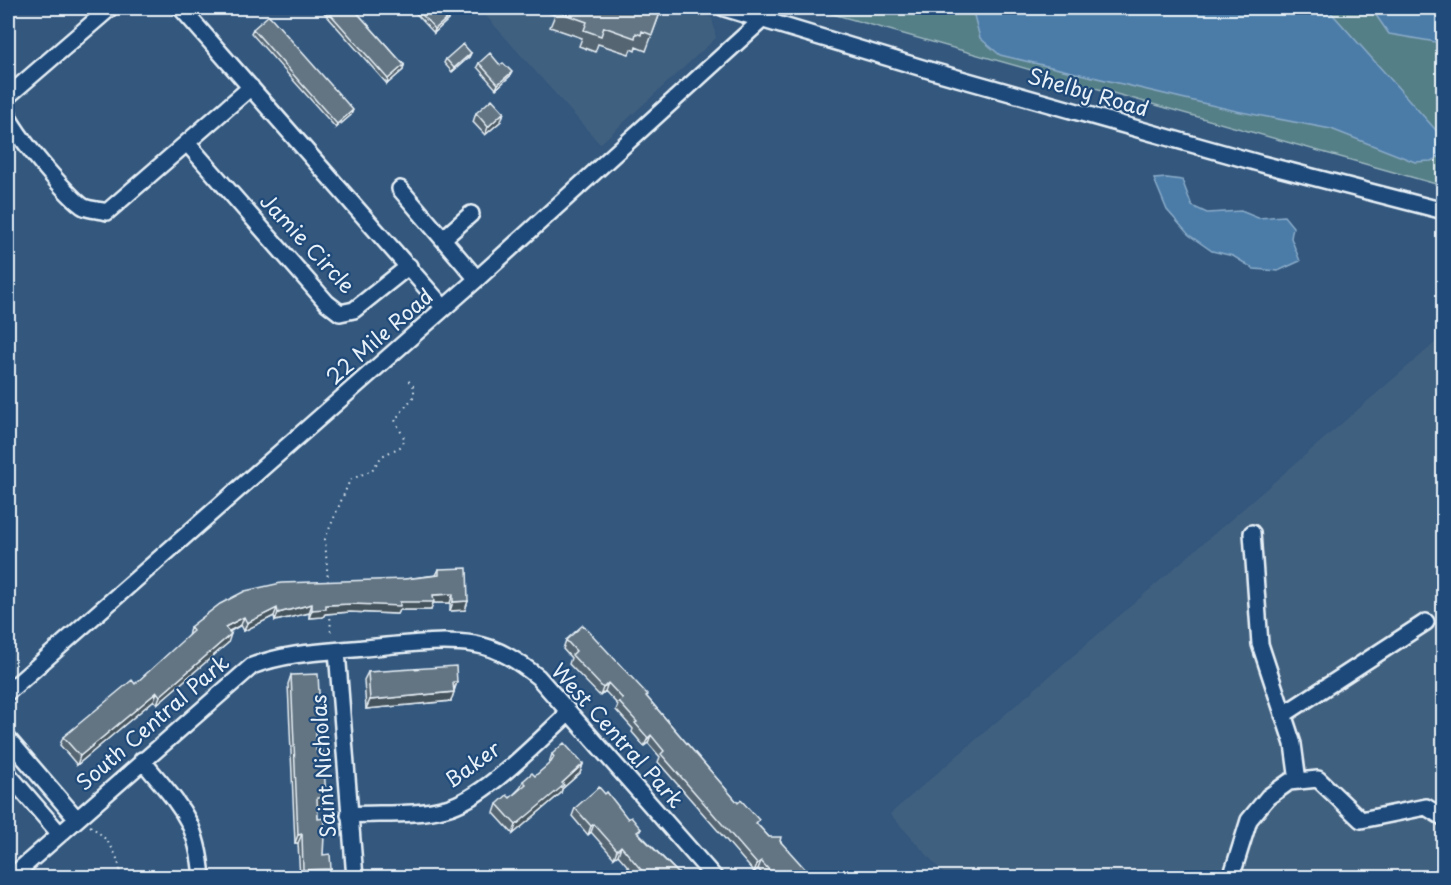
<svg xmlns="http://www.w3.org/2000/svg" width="1451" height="885" viewBox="0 0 1451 885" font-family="'Playpen Sans',sans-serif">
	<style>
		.built { fill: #41607f }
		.green { fill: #547f87; stroke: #9eb8c0; stroke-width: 1.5 }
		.water { fill: #4b7ca8; stroke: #8aabc8; stroke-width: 1.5 }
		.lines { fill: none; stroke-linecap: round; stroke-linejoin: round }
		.minor-casing { stroke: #e8f1f8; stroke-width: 20 }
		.path { stroke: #e8f1f8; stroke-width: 2; stroke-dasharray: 1.5 4.5; stroke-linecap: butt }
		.minor { stroke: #1f4a7a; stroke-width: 15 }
		.wall { fill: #556571; stroke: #e8f1f8; stroke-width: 1.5 }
		.shaded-wall { fill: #45525c; stroke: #e8f1f8; stroke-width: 1.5 }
		.building { fill: #637583; stroke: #e8f1f8; stroke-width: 1.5 }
		.labels { text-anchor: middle; stroke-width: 4.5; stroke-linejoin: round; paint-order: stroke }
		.street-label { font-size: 21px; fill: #e8f1f8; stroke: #1f4a7a }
	</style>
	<rect width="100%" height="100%" fill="#33577d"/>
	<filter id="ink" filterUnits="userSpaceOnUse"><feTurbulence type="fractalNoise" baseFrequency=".0167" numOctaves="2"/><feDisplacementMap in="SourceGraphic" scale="12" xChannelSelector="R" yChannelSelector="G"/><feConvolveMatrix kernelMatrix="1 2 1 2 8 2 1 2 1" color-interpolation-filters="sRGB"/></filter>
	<g filter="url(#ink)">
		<path class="built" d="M479,8h202l31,10 4,20 -116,106z
			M1443,336v541h-496l-57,-63z"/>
		<path class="green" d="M826,8h617v178l-621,-175z"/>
		<path class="water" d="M972,8h355l116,130v17l-12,6 -16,1 -84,-33 -95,-18 -236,-56 -20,-17z
			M1371,8h72v40l-7,-6 -47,-8z
			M1167,178l15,2 10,26 15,7 34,-2 17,7 26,-2 9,11 -2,11 9,23 -22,10 -24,-2 -21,-13 -21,-5 -23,-16 -22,-25 -13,-31z"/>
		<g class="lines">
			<g class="minor-casing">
				<path id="minor" d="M181,8l263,300
					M724,8l205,62 333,94 182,47
					M8,96l102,-88
					M8,114c1,14 63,86 76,93 6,3 17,3 23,5l144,-125
					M187,143l140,160 13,10 14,-3 55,-44
					M400,189l77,90
					M444,238l27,-24
					M1252,533l8,111 33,100 5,37
					M337,651l18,227
					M8,692l469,-413 298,-271
					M1283,715l143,-93
					M8,739l68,79
					M142,760c36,45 55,57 60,118
					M8,774l51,59
					M349,815c31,-2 67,1 97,-7 38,-9 93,-68 123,-95
					M10,878l242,-212c37,-14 74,-14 112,-18 36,-3 75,-9 110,-4 25,4 45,18 64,33l177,201
					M1231,878l18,-58 19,-23 21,-15 29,-3 43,41 65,-13 18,11"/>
			</g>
			<path class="path" d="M328,582l-3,-43 25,-59 22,-10 10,-14 18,-9 5,-7 -10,-20 19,-24v-9l-7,-8
				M330,612l1,24
				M90,826c19,13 29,28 31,52"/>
			<use href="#minor" class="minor"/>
		</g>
		<path class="wall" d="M320,8h33l51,57 -1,5 -16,14z
			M411,8h34l4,11 -15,14z
			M536,9v-1h107l17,5 -14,38 -10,-4 -1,4 -4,-2 -2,5 -31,-10 -3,8 -16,-6 3,-8 -32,-11 5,-12z
			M253,29l98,86 -15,13 -85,-95z
			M471,53l-2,4 -17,15 -8,-9 2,-4z
			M479,63l31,13 -14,13 -19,-22z
			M504,112l-3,9 -16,14 -12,-13 3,-9z
			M439,569l29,32 -3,9 -15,1v-8h-17l-2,7h-32l-2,4 -47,-2 -25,2 -2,3 -14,1v-5l-34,8 -1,-5 -30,15 -3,-6 -12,7 -1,11 -71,61 -3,-4 -77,65 -17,-20 3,-8 72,-53 53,-47 2,-10 215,-48 31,-4z
			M566,640l81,57 91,106 31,34 11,4 27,37h-41l-8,-9 -4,3 -96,-110 2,-5 -12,-14 -4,3 -12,-14 1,-3 -17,-19 2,-5 -13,-14 -5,5 -31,-32 2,-6 -8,-9z
			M368,672l89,10 -6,19 -85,8 -2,-29z
			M291,675l27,62h-2v14l10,47 -4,8 -5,1 1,12 5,36 8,14 -3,9h-28l-2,-35h-3l-7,-159z
			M552,754l31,10 -3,9 -18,16 -1,4 -48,41 -19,-21 3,-9 13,-6 10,-10 3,-7 12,-5 15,-12 -1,-1z
			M575,808l53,11 13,10 -2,4 44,45h-45l-20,-23 -4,3 -23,-26 -3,3 -16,-19z"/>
		<path class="shaded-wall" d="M451,15l-2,4 -15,14 1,-4z
			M471,53l-2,4 -17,15 2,-4z
			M404,65l-1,5 -16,14 1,-5z
			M512,72l-2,4 -14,13 2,-5z
			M353,110l-2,5 -15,13 1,-4z
			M504,112l-3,9 -16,14 3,-8z
			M453,594l-3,9h-17l-2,7h-32l-2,4 -47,-2 -25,2 -2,3 -14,1 3,-8 14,-5 74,-3 33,-7z
			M468,601l-3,9 -15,1 3,-9z
			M312,604l-3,9 -34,8 3,-8z
			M277,608l-3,8 -30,15 3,-8z
			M244,617l-3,8 -20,10 4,-8z
			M231,634l-3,9 -71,61 3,-8z
			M453,682h4l-3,8z
			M608,683l-3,8 -5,5 3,-8z
			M157,692l-3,8 -77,65 3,-9z
			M454,692l-3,9 -85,8 4,-9z
			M316,729h5l-3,8h-5z
			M651,735l-3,8 -4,3 4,-8z
			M583,764l-3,9 -18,16 -1,4 -48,41 3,-9z
			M317,798h9l-4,8 -8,1z
			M594,824l-3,8 -3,3 3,-9z
			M302,834l-4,9h-3l3,-8z
			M621,846l-3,9 -4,3 3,-8z
			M761,861l-3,8 -4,3 3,-8z
			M331,869l-3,9h-27l2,-8z"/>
		<path class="building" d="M325,8h28l51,57 -16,14z
			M416,8h29l6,7 -16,14z
			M557,8h86l17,5 -8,22 -10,-4 -1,4 -5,-2 -1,5 -31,-11 -3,9 -17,-6 3,-8 -31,-11z
			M269,15l84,95 -16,14 -84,-95z
			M463,44l8,9 -17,15 -8,-9z
			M490,53l10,12 3,-2 9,9 -14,12 -19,-21z
			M492,99l12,13 -16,15 -12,-14z
			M467,568l1,33 -15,1v-8l-20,1 1,7h-34v4l-47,-2 -27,1v4l-14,1v-6l-34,9 -1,-5 -30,15 -3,-6 -19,10 6,7 -71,62 -3,-4 -77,64 -17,-19 69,-57 3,4 58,-53 -3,-4 30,-23 25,-13 36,-8 124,-4 34,-4v-6z
			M583,625l65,70 -2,1 92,107 3,-3 18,20 -3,3 13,14h12l-1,4 26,29 -4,3 5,5h-31l-15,-17 -4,3 -96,-110 3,-3 -13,-16 -3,3 -13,-15 2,-1 -18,-20 4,-3 -15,-16 -5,5 -31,-33 4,-4 -10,-11z
			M456,666l1,16h-4l1,10 -84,8 -2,-28z
			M318,674l3,55h-5v22l7,-1 3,48h-9l1,21 7,-1 -2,37 7,-1 1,15 -28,1 -1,-36 -4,1 -7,-160z
			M564,743l19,21 -21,19 2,2 -48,40 -19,-21 10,-9 3,3 16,-14 -3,-3 9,-8 3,3 16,-14 3,-5 -2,-3z
			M599,787l6,7 2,-2 21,27 3,-2 10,12 -4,3 46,46h-35l-27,-32 -4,4 -23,-26 -3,2 -16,-18z"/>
	</g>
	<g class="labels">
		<g class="street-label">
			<text transform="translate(1088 93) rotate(16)" y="7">Shelby Road</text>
			<text transform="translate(307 244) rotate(47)" y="7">Jamie Circle</text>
			<text transform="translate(380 337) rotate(-41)" y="7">22 Mile Road</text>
			<text transform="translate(153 723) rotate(-41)" y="7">South Central Park</text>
			<text transform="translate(617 736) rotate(48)" y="7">West Central Park</text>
			<text transform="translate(473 765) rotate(-36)" y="7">Baker</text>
			<text transform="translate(324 766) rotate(-94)" y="7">Saint Nicholas</text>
		</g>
	</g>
	<rect width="1451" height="885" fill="none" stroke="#1f4a7a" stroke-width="30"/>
	<rect x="15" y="15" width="1421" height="855" fill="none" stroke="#e8f1f8" stroke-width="2" filter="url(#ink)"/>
</svg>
